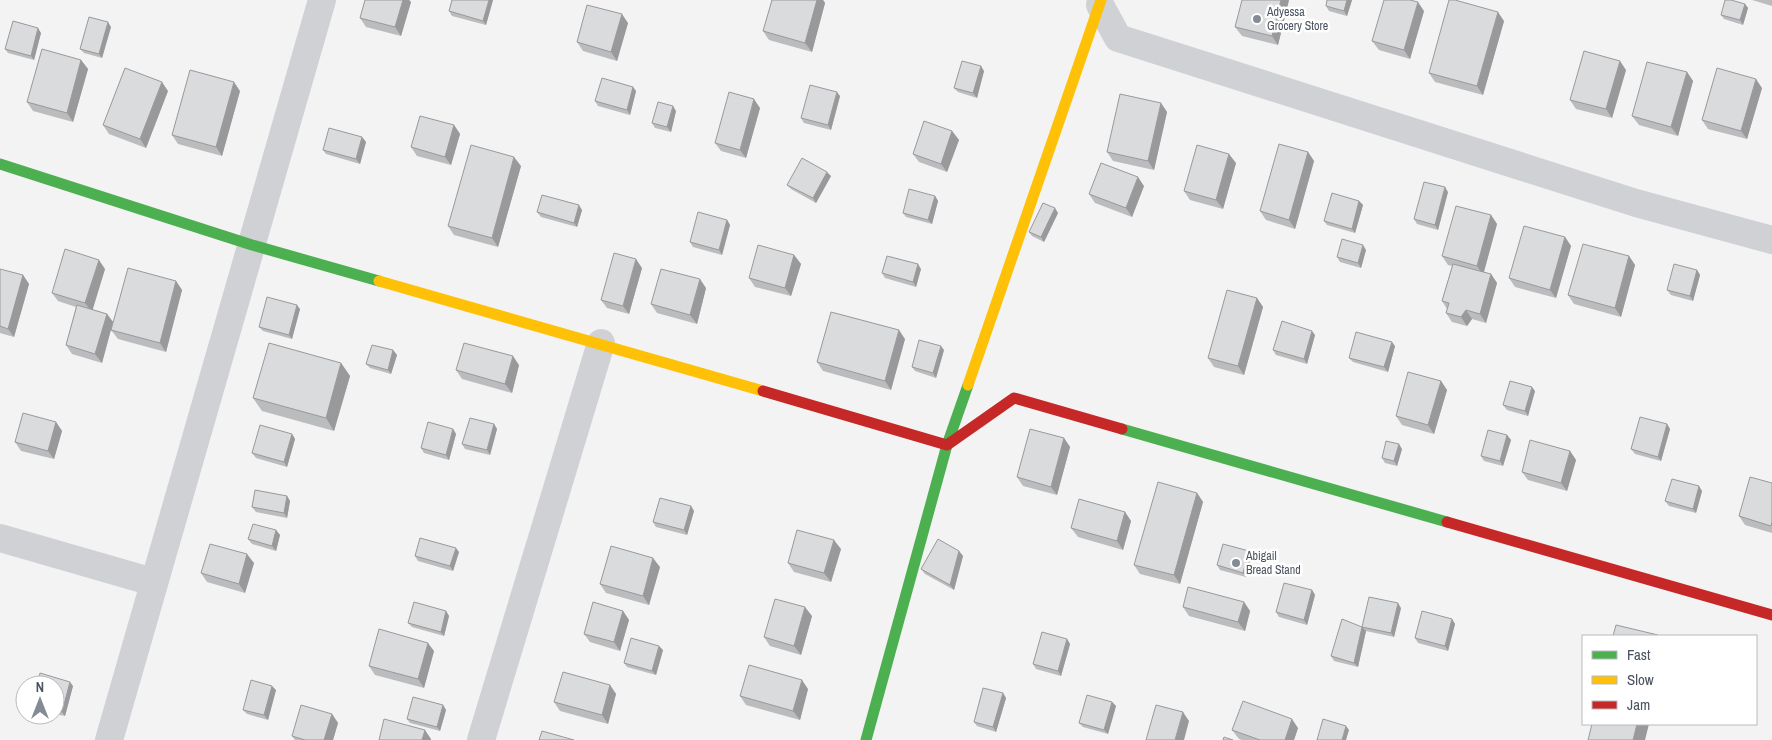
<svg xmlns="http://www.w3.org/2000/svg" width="1772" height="740" viewBox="0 0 1772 740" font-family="'Archivo Narrow',sans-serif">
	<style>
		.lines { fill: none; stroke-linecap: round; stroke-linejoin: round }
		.street { stroke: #cfd1d4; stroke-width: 28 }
		.fast { stroke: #4caf50; stroke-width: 11 }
		.slow { stroke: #ffc107; stroke-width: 11 }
		.jam { stroke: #c62828; stroke-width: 11 }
		.wall { fill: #bbbcbe }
		.shaded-wall { fill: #99999b }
		.building { fill: #dadbdd; stroke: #99999b }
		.poi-dot { fill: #858b93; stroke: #fff; stroke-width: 2 }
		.labels { text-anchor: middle; stroke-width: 5; stroke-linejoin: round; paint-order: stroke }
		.poi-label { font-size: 12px; fill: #4a535f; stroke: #fff; text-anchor: start }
	</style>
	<rect width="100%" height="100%" fill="#f3f3f3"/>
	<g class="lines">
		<path class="street" d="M1100,5l18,33 518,165 136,37
			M0,538l153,44
			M109,740l213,-740
			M481,740l120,-397"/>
		<path class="fast" d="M0,164l252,81 127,36
			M1122,429l325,93
			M866,740l81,-295 21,-60"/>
		<path class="slow" d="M379,281l384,110
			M968,385l133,-385"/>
		<path class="jam" d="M763,391l184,54 67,-47 108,31
			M1447,522l325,93"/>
	</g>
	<path class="wall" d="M365,0h44l2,2 -10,34 -35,-9 -6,-9z
		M452,0h41l-7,25 -34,-9 -3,-5z
		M772,0h51l2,3 -13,49 -43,-12 -6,-9z
		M1242,0h47l-11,45 -36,-9 -7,-9z
		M1352,0l-5,16 -18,-5 -3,-5z
		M1752,0h20v6z
		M1745,4l3,4 -5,17 -19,-6 -3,-4z
		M1424,11l-14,48 -31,-9 -7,-9z
		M1504,21l-21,74 -48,-13 -6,-9z
		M628,23l-11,38 -34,-10 -6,-9z
		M111,27l-9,31 -18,-5 -4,-4z
		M41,33l-7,27 -26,-7 -3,-4z
		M81,60l7,9 -15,53 -40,-11 -6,-9z
		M1626,70l-14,48 -36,-9 -6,-9z
		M984,71l-7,27 -19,-6 -4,-4z
		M1687,72l6,9 -15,55 -39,-11 -7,-9z
		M633,87l3,4 -6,24 -32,-9 -3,-5z
		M1762,88l-15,51 -39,-10 -6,-9z
		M168,91l-22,57 -37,-14 -6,-9z
		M240,91l-18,65 -44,-12 -6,-9z
		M840,96l-9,34 -27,-7 -3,-5z
		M1161,103l6,9 -13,58 -41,-9 -6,-9z
		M760,108l-14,50 -25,-7 -6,-8z
		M676,111l-5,21 -16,-4 -3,-5z
		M454,125l6,9 -9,31 -34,-9 -6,-9z
		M952,131l7,9 -12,32 -28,-10 -6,-8z
		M362,137l4,5 -6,22 -34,-10 -3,-4z
		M1308,152l6,9 -19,68 -29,-9 -6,-9z
		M1236,163l-13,46 -33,-9 -6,-9z
		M521,166l-23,81 -44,-12 -6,-9z
		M831,176l-15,27 -25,-14 -4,-4z
		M1144,186l-12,31 -37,-14 -6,-9z
		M1448,192l-10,38 -21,-6 -3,-5z
		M935,196l3,5 -6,23 -26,-7 -3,-4z
		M1359,201l4,4 -8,28 -28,-8 -3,-4z
		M582,210l-5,17 -36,-10 -4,-5z
		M1058,213l-14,29 -12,-6 -3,-4z
		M1491,215l6,9 -13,48 7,2 6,9 -11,40 -14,-4 -5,7 -15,-4 -6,-9 1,-4 -5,-8 10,-35 -4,-1 -6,-9z
		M727,220l3,5 -8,30 -29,-8 -3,-5z
		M1565,237l6,9 -15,52 -41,-11 -6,-9z
		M1366,250l-5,18 -21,-6 -3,-5z
		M794,255l7,9 -10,32 -36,-9 -6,-9z
		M1629,256l6,9 -14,52 -47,-13 -6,-9z
		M642,268l-13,46 -22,-6 -6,-8z
		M0,269l23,6 6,9 -15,53 -14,-4z
		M105,269l-13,40 15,5 6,8 -11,41 -30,-9 -6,-9 10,-38 -18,-6 -6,-8z
		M921,269l-5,18 -31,-9 -3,-5z
		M1697,270l3,5 -7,26 -22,-6 -4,-5z
		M176,281l6,9 -16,62 -48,-13 -7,-9z
		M706,288l-9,36 -40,-11 -6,-9z
		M1257,298l6,9 -19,68 -30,-8 -6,-9z
		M300,309l-8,30 -29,-8 -4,-4z
		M1315,335l-8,29 -31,-9 -3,-5z
		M905,339l-14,51 -68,-19 -6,-9z
		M1395,346l-7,26 -35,-10 -4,-4z
		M393,350l4,5 -6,19 -21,-6 -4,-4z
		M944,350l-8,28 -21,-7 -3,-4z
		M341,363l9,13 -16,55 -72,-20 -9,-13z
		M519,365l-7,28 -50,-14 -6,-9z
		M1441,381l6,9 -13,44 -32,-9 -6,-9z
		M1535,391l-7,25 -21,-6 -4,-5z
		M56,422l6,9 -8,28 -33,-8 -6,-9z
		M494,424l3,5 -7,26 -25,-6 -3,-5z
		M1667,424l3,5 -9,32 -26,-7 -4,-5z
		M453,429l3,5 -7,26 -25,-7 -3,-5z
		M292,434l3,5 -8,28 -31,-9 -4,-5z
		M1507,435l4,5 -8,26 -19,-5 -3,-5z
		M1064,438l6,9 -13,48 -34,-9 -6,-9z
		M1402,449l-5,17 -12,-3 -3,-5z
		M1570,451l6,9 -9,31 -39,-11 -6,-8z
		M1772,483v50l-27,-8 -6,-9z
		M1702,491l-6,22 -27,-7 -4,-5z
		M1197,493l6,9 -23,82 -40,-10 -6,-9z
		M287,496l3,5 -3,17 -31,-6 -4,-5z
		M691,506l3,5 -7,24 -31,-8 -3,-5z
		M1125,512l6,9 -8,29 -45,-13 -7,-9z
		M276,530l4,5 -4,16 -24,-7 -4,-5z
		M841,549l-10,33 -37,-10 -6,-9z
		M959,551l4,5 -9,34 -29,-16 -4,-5z
		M459,552l-6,19 -35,-10 -3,-5z
		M1252,556l-6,21 -26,-7 -3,-5z
		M254,563l-9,30 -38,-11 -6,-9z
		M660,567l-11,38 -43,-12 -6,-9z
		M1312,590l3,5 -8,30 -28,-8 -3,-5z
		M1244,602l6,9 -5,20 -56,-15 -6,-9z
		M1401,608l-7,29 -28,-6 -8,36 -24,-6 -3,-5 31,-29z
		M446,611l3,5 -5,20 -32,-9 -4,-4z
		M623,611l6,9 -9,31 -30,-9 -6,-8z
		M812,616l-11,39 -31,-9 -6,-9z
		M1452,619l3,5 -7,27 -30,-8 -3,-5z
		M1067,639l3,5 -9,32 -25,-7 -3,-5z
		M663,650l-7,25 -29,-8 -3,-4z
		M434,651l-10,37 -49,-13 -6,-9z
		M55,685l18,1 -8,30 -10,-2z
		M610,685l6,9 -8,30 -48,-13 -6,-9z
		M808,689l-8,31 -54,-15 -6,-9z
		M276,690l-8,30 -21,-6 -4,-4z
		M1003,693l3,5 -10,34 -19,-6 -3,-4z
		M1112,702l4,4 -8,28 -25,-7 -4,-4z
		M443,705l3,5 -6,21 -30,-8 -3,-4z
		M332,714l6,9 -5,17h-38l-3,-4z
		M1298,728l-4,12h-52l-3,-1 -7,-9z"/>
	<path class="shaded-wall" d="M403,0h6l2,2 -10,34 -6,-9z
		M489,0h4l-7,25 -3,-4z
		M817,0h6l2,3 -13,49 -7,-9z
		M1281,0h8l-11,45 -6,-9z
		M1347,0h5l-5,16 -3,-5z
		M1418,2l6,9 -14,48 -6,-9z
		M1745,4l3,4 -5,17 -3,-5z
		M1498,12l6,9 -21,74 -6,-9z
		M622,14l6,9 -11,38 -6,-9z
		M108,22l3,5 -9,31 -3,-4z
		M38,28l3,5 -7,27 -3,-4z
		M81,60l7,9 -15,53 -6,-9z
		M1620,61l6,9 -14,48 -6,-9z
		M981,66l3,5 -7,27 -4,-5z
		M1687,72l6,9 -15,55 -7,-9z
		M1756,79l6,9 -15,51 -6,-8z
		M162,82l6,9 -22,57 -6,-9z
		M234,82l6,9 -18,65 -6,-9z
		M633,87l3,4 -6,24 -3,-5z
		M837,92l3,4 -9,34 -3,-5z
		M754,99l6,9 -14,50 -6,-8z
		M1161,103l6,9 -13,58 -6,-9z
		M673,106l3,5 -5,21 -4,-5z
		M454,125l6,9 -9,31 -6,-8z
		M952,131l7,9 -12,32 -6,-8z
		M362,137l4,5 -6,22 -4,-5z
		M1308,152l6,9 -19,68 -6,-9z
		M1229,154l7,9 -13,46 -7,-9z
		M514,157l7,9 -23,81 -6,-9z
		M827,172l4,4 -15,27 -3,-5z
		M1138,177l6,9 -12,31 -6,-9z
		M1445,187l3,5 -10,38 -3,-5z
		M935,196l3,5 -6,23 -4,-4z
		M1359,201l4,4 -8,28 -3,-4z
		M579,205l3,5 -5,17 -3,-4z
		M1055,208l3,5 -14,29 -3,-5z
		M1491,215l6,9 -14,51 -6,-9z
		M727,220l3,5 -8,30 -3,-5z
		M1565,237l6,9 -15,52 -6,-8z
		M1363,245l3,5 -5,18 -3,-5z
		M794,255l7,9 -10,32 -6,-8z
		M1629,256l6,9 -14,52 -6,-9z
		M636,259l6,9 -13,46 -6,-8z
		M99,260l6,9 -13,43 -7,-9z
		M918,264l3,5 -5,18 -3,-5z
		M1697,270l3,5 -7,26 -3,-5z
		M1491,274l6,9 -11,40 -6,-9z
		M23,275l6,9 -15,53 -6,-8z
		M700,279l6,9 -9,36 -7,-9z
		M176,281l6,9 -16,62 -6,-9z
		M1257,298l6,9 -19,68 -6,-9z
		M297,305l3,4 -8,30 -3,-4z
		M1466,310l6,9 -5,7 -6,-9z
		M107,314l6,8 -11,41 -7,-9z
		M899,330l6,9 -14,51 -6,-9z
		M1312,331l3,4 -8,29 -3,-5z
		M1392,342l3,4 -7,26 -4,-5z
		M941,346l3,4 -8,28 -3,-5z
		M393,350l4,5 -6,19 -3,-4z
		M513,356l6,9 -7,28 -7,-9z
		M341,363l9,13 -16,55 -8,-13z
		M1441,381l6,9 -13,44 -6,-9z
		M1532,387l3,4 -7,25 -3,-5z
		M56,422l6,9 -8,28 -6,-8z
		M494,424l3,5 -7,26 -3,-5z
		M1667,424l3,5 -9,32 -3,-4z
		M453,429l3,5 -7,26 -3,-5z
		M292,434l3,5 -8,28 -3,-5z
		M1507,435l4,5 -8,26 -3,-5z
		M1064,438l6,9 -13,48 -6,-8z
		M1399,444l3,5 -5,17 -3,-5z
		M1570,451l6,9 -9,31 -6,-8z
		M1699,486l3,5 -6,22 -3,-4z
		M1197,493l6,9 -23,82 -6,-9z
		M287,496l3,5 -3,17 -3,-5z
		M691,506l3,5 -7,24 -3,-5z
		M1125,512l6,9 -8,29 -6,-9z
		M276,530l4,5 -4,16 -4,-5z
		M834,540l7,9 -10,33 -7,-9z
		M456,548l3,4 -6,19 -3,-5z
		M959,551l4,5 -9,34 -4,-5z
		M1249,551l3,5 -6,21 -3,-4z
		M247,554l7,9 -9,30 -6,-9z
		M653,558l7,9 -11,38 -6,-9z
		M1312,590l3,5 -8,30 -3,-5z
		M1244,602l6,9 -5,20 -7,-9z
		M1398,603l3,5 -7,29 -3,-4z
		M805,607l7,9 -11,39 -7,-9z
		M446,611l3,5 -5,20 -3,-4z
		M623,611l6,9 -9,31 -6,-9z
		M1452,619l3,5 -7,27 -3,-5z
		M1362,627l4,4 -8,36 -4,-4z
		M1067,639l3,5 -9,32 -3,-5z
		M428,643l6,8 -10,37 -6,-9z
		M659,646l4,4 -7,25 -4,-4z
		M802,680l6,9 -8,31 -7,-9z
		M70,682l3,4 -8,30 -3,-4z
		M610,685l6,9 -8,30 -6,-9z
		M272,686l4,4 -8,30 -4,-5z
		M1003,693l3,5 -10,34 -3,-5z
		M1112,702l4,4 -8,28 -4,-4z
		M443,705l3,5 -6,21 -3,-4z
		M1183,712l6,9 -5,19h-9z
		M332,714l6,9 -5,17h-9z
		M1292,719l6,9 -4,12h-9z
		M1637,724h12l-4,16h-12z
		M1346,726l3,4 -3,10h-4z
		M425,730l6,9v1h-9z"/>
	<path class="building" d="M365,0h38l-8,27 -35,-9z
		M452,0h37l-6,21 -34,-10z
		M772,0h45l-12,43 -42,-12z
		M1242,0h39l-9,36 -37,-9z
		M1327,0h20l-3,11 -18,-5z
		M1384,0h26l8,2 -14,48 -32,-9z
		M1449,0h6l43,12 -21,74 -48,-13z
		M1725,0h6l14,4 -5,16 -19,-5z
		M587,5l35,9 -11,38 -34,-10z
		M89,17l19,5 -9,32 -19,-5z
		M13,21l25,7 -7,28 -26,-7z
		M42,49l39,11 -14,53 -40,-11z
		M1584,51l36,10 -14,48 -36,-9z
		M962,61l19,5 -8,27 -19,-5z
		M1647,62l40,10 -16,55 -39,-11z
		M125,68l37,14 -22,57 -37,-14z
		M1717,68l39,11 -15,52 -39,-11z
		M190,70l44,12 -18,65 -44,-12z
		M602,78l31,9 -6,23 -32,-9z
		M810,85l27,7 -9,33 -27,-7z
		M729,92l25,7 -14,51 -25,-7z
		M1120,94l41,9 -13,58 -41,-9z
		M658,102l15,4 -6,21 -15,-4z
		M420,116l34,9 -9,32 -34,-10z
		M924,121l28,10 -11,33 -28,-10z
		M329,128l33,9 -6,22 -33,-9z
		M1279,144l29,8 -19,68 -29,-9z
		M471,145l43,12 -22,81 -44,-12z
		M1197,145l32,9 -13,46 -32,-9z
		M802,158l25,14 -14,26 -26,-13z
		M1101,163l37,14 -12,31 -37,-14z
		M1424,182l21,5 -10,38 -21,-6z
		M909,189l26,7 -7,24 -25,-7z
		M1332,193l27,8 -7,28 -28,-8z
		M542,195l37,10 -5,18 -37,-11z
		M1043,203l12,5 -14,29 -12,-5z
		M1456,206l35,9 -14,51 -35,-10z
		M698,212l29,8 -8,30 -29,-8z
		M1524,226l41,11 -15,53 -41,-12z
		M1342,239l21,6 -5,18 -21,-6z
		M1583,244l46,12 -14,52 -47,-13z
		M758,245l36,10 -9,33 -36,-10z
		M65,249l34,11 -14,43 -33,-10z
		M614,253l22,6 -13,47 -22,-6z
		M887,256l31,8 -5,18 -31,-9z
		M1453,264l38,10 -11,40 -14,-4 -5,7 -15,-4 3,-10 -7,-2z
		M1674,264l23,6 -7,26 -23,-6z
		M128,268l48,13 -16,62 -49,-13z
		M0,269l23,6 -15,54 -8,-3z
		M661,269l39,10 -10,36 -39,-11z
		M1227,290l30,8 -19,68 -30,-8z
		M267,297l30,8 -8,30 -30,-8z
		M77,305l30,9 -12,40 -29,-9z
		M831,312l68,18 -14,51 -68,-19z
		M1282,321l30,10 -8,28 -31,-9z
		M1356,332l36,10 -8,25 -35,-9z
		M919,340l22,6 -8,27 -21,-6z
		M269,343l72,20 -15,55 -73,-20z
		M464,343l49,13 -8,28 -49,-14z
		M372,345l21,5 -5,20 -22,-6z
		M1408,372l33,9 -13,44 -32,-9z
		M1510,381l22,6 -7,24 -22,-6z
		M23,413l33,9 -8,29 -33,-9z
		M1640,417l27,7 -9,33 -27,-8z
		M470,418l24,6 -7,26 -25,-6z
		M428,422l25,7 -7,26 -25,-7z
		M260,425l32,9 -8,28 -32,-9z
		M1030,429l34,9 -13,49 -34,-10z
		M1488,430l19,5 -7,26 -19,-5z
		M1530,440l40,11 -9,32 -39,-11z
		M1386,441l13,3 -5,17 -12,-3z
		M1750,477l22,6v39l-1,4 -32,-10z
		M1672,479l27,7 -6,23 -28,-8z
		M1158,482l39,11 -23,82 -40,-10z
		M255,490l32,6 -3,17 -32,-6z
		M660,498l31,8 -7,24 -31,-8z
		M1079,499l46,13 -8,29 -46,-13z
		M253,524l23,6 -4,16 -24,-7z
		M797,530l37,10 -10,33 -36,-10z
		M420,538l36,10 -6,18 -35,-10z
		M938,539l21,12 -9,34 -29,-16z
		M210,544l37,10 -8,30 -38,-11z
		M1223,544l26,7 -6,22 -26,-8z
		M611,546l42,12 -10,38 -43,-12z
		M1284,583l28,7 -8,30 -28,-8z
		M1188,587l56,15 -6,20 -55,-15z
		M1369,597l29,6 -7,30 -29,-6 -8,36 -23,-7 11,-37 20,8z
		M775,599l30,8 -11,39 -30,-9z
		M414,602l32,9 -5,21 -33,-9z
		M593,602l30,9 -9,31 -30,-8z
		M1422,611l30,8 -7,27 -30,-8z
		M1616,625l42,10v1h-45z
		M379,629l49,14 -10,36 -49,-13z
		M1042,632l25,7 -9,32 -25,-7z
		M631,638l28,8 -7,25 -28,-8z
		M749,665l53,15 -9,31 -53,-15z
		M563,672l47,13 -8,30 -48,-13z
		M40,673l30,9 -8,30 -7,-2v-25h-18z
		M251,680l21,6 -8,29 -21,-5z
		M983,688l20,5 -10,34 -19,-5z
		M1087,695l25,7 -8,28 -25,-7z
		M413,697l30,8 -6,22 -30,-8z
		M1243,701l49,18 -7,21h-25l-28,-10z
		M301,705l31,9 -8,26h-19l-13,-4z
		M1156,705l27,7 -8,28h-29z
		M384,719l41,11 -3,10h-43z
		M1323,719l23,7 -4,14h-25z
		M1592,724h45l-4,16h-45z
		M542,731l32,9h-35z
		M1224,737l9,3h-10z"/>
	<g class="poi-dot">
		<circle cx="1257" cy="19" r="5"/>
		<circle cx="1236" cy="563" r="5"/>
	</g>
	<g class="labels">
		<g class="poi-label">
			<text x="1267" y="16">Adyessa<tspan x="1267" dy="14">Grocery Store</tspan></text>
			<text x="1246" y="560">Abigail<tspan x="1246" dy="14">Bread Stand</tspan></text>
		</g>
	</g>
	<rect x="1582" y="635" width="175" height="90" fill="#ffffff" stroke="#b7babf"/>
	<rect x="1592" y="651" width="25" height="8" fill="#4caf50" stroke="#b7babf"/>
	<text x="1627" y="660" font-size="15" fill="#4a535f">Fast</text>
	<rect x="1592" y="676" width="25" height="8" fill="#ffc107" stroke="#b7babf"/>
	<text x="1627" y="685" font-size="15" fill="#4a535f">Slow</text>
	<rect x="1592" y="701" width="25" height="8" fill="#c62828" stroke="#b7babf"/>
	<text x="1627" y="710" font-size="15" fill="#4a535f">Jam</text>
	<g transform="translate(40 700)"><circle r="24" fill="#ffffff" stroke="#b7babf"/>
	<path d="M0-4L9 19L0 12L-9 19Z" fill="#858b93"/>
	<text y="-8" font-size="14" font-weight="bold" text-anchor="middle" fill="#4a535f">N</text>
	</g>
</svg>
